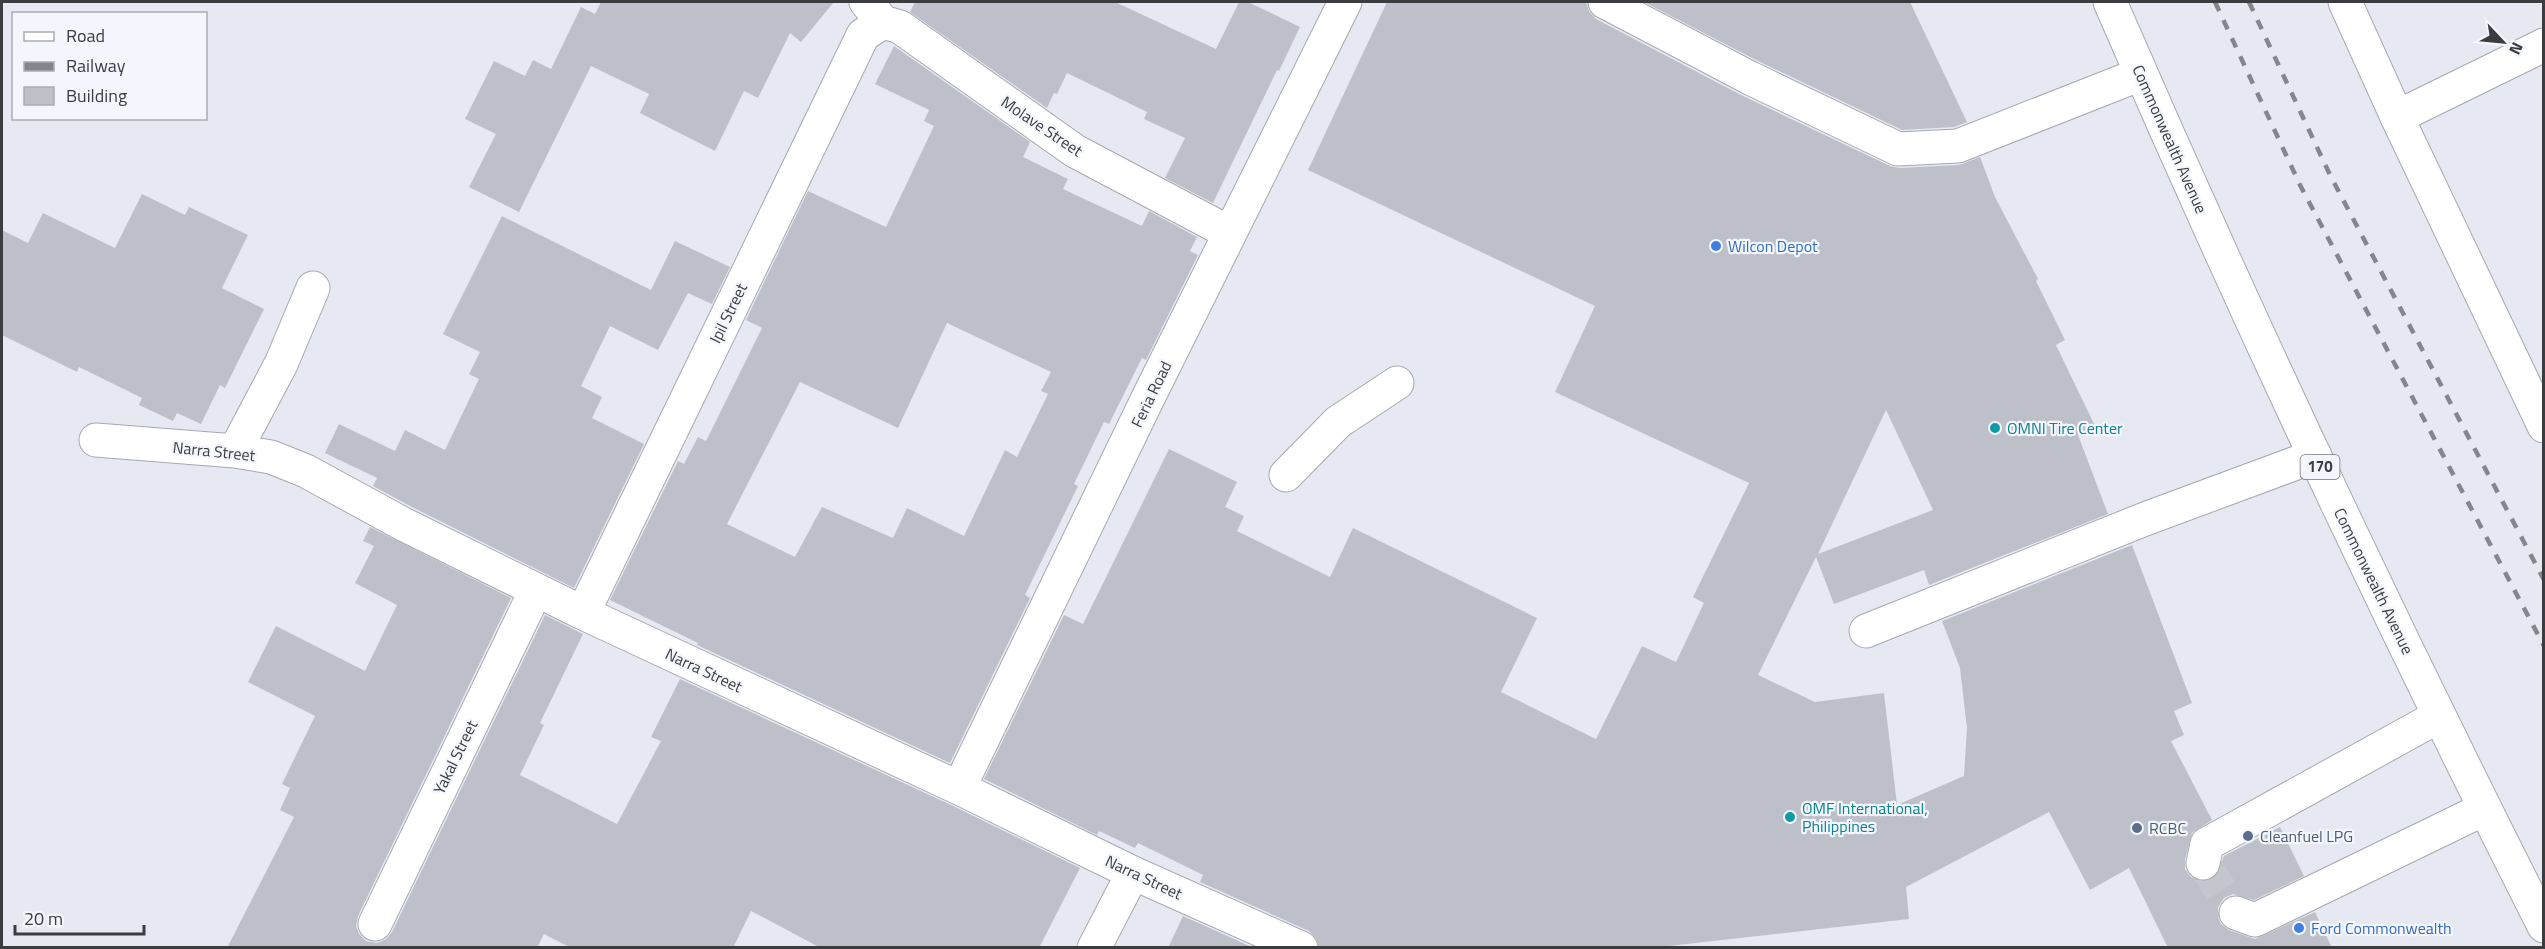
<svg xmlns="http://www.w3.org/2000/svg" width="2545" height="949" viewBox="0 0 2545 949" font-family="'Titillium Web',sans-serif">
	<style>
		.building { fill: #bec0c9; fill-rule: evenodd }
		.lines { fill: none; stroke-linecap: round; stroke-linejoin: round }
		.minor-tunnel { stroke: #c4c6ce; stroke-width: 33; stroke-dasharray: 33 16; stroke-linecap: butt }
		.minor-casing { stroke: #a6a9b2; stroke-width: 35 }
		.major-casing { stroke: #a6a9b2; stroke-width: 35 }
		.minor { stroke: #fff; stroke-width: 33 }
		.major { stroke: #fff; stroke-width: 33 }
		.rail { stroke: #84868c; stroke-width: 4.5; stroke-dasharray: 10 10; stroke-linecap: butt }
		.shop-dot { fill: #3f7fe0; stroke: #f4f6fd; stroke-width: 2 }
		.culture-dot { fill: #0f9aa8; stroke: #f4f6fd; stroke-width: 2 }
		.service-dot { fill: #5c6f8a; stroke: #f4f6fd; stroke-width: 2 }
		.labels { text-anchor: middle; stroke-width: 4.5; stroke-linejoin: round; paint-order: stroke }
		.shield { fill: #f4f6fd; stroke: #727478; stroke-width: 1.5 }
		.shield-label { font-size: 15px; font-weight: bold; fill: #3b3c3f }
		.street-label { font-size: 16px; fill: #3b3c3f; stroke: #f4f6fd }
		.shop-label { font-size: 16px; fill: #366cbe; stroke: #f4f6fd; text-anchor: start }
		.culture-label { font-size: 16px; fill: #0d838f; stroke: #f4f6fd; text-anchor: start }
		.service-label { font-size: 16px; fill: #4e5e75; stroke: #f4f6fd; text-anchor: start }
	</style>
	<rect width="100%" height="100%" fill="#e6e9f2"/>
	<path class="building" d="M601,2h233l-33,40 -11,-9 -32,65 -14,-7 -29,60 -75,-38 9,-19 -58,-28 -72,146 -50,-25 27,-53 -31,-15 29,-58 31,15 8,-16 18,9 30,-62 14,7z
		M915,2h200l101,47 23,-47h9l52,25 -21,44 -2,-1 -64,133 -48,-25 20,-40 -41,-19 3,-7 -80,-39 -10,21 -3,-1 -7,15 -137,-96z
		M1387,2h199l3,9 7,8 145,76 149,71 9,2 60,-3 21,-8 15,40 43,82 -2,2 29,59 -9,5 39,81 -17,9 30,79 -179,71 -5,-15 -90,34 -18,-47 -58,118 57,27 69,-9 13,112 67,-29 3,-48 -7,-60 -18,-47 190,-76 60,158 -18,8 10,24 -13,6 41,79 -20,13 -7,26v10l6,8 8,4h10l8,-6 7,-19 56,-29 24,49 -50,24 -21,-6 -9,4 -6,9v10l3,7 8,6 26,9 60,-27 17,36h-164l-39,-80 -39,22 -41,-78 -143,75 3,32 -258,29h-332l-3,-10 -7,-7 -109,-49 3,-7 -65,-32 -3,5 -36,-17 -2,4 -113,-56 80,-164 19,9 86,-175 68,33 -12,25 19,9 -7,15 93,46 23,-49 184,90 -36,74 95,47 46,-93 34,16 28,-59 -11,-6 56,-114 -194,-91 40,-86 -287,-136zM1886,410l47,100 -115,44z
		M1644,2h266l57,120 -13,5 -52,3 -144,-69z
		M894,46l136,96 -7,15 45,22 -5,10 79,37 7,-15 48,26 -7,14 8,4 -52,105 -4,-2 -33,66 -5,-2 -30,62 4,2 -53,109 5,3 -80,165 -253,-118 1,-2 -88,-43 68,-139 6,3 14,-27 8,4 56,-113 -16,-8 62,-129 78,36 48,-101 -10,-5 5,-11 -54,-26zM947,323l104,49 -10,19 7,3 -31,63 -12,-7 -41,86 -57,-28 -14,30 -71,-31 -27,50 -68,-33 73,-142 98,46z
		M142,194l43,21 4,-8 59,28 -26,53 42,21 -39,79 -5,-3 -19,39 -24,-11 -4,8 -34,-16 3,-7 -63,-31 -2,5 -75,-37v-105l26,13 15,-30 72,35z
		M502,216l149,74 24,-49 55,26 -18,37 -24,-11 -30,57 -48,-24 -29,60 21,11 -10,21 52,26 -70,144 -162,-81 -39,-21 4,-8 -52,-25 14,-29 56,27 10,-21 40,20 34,-71 -10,-5 11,-22 -37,-18z
		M370,527l141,71 -153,318 -2,10 3,8 7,7 11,2 9,-4 6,-7 153,-317 38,19 -43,89 4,2 -24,50 97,49 44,-83 -10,-4 29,-58 271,126 129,63 -41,80h-218l-70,-37 -18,37h-162l-27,-14 -7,14h-310l67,-131 -14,-7 10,-22 -8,-4 33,-68 -67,-34 28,-56 89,45 32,-66 -42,-22 19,-37 -11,-5z
		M1183,916l71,32h-86z"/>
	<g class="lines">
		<path class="minor-tunnel" d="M2203,863l33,50"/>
		<g class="minor-casing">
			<path id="minor" d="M866,2l17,20 17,5 175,124 155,82
				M1605,2l145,76 148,71 60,-3 183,-72
				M2397,117l147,-72
				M96,440l139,11 36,6 35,14 97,53 180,89 376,175 174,85 168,75
				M235,451l46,-87 32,-76
				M1286,475l52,-53 59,-39
				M583,613l280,-578 20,-13
				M1866,631l279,-112 170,-63
				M959,788l189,-390 197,-396
				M2203,863l4,-19 232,-128
				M2236,913l19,7 229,-111
				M375,924l161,-334
				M1094,948l39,-75"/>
		</g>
		<g class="major-casing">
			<path id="major" d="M2110,2c135,312 280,620 434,924
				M2345,2l52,115 147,309"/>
		</g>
		<use href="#minor" class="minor"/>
		<use href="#major" class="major"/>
		<path class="rail" d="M2215,2l85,183 244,461
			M2249,2l81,173 214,405"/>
	</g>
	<g class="shop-dot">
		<circle cx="1716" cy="246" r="6"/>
		<circle cx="2299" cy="928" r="6"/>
	</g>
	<g class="culture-dot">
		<circle cx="1995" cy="428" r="6"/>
		<circle cx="1790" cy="817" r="6"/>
	</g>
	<g class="service-dot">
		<circle cx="2137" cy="828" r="6"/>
		<circle cx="2248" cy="836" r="6"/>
	</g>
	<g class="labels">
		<rect class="shield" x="2300.5" y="455" width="39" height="24" rx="4.5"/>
		<g class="shield-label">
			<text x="2320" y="472">170</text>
		</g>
		<g class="street-label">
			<text transform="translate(1042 126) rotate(34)" y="6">Molave Street</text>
			<text transform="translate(2170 139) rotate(66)" y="6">Commonwealth Avenue</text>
			<text transform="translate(728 313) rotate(-64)" y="6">Ipil Street</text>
			<text transform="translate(1151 394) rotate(-64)" y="6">Feria Road</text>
			<text transform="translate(214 451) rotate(6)" y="6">Narra Street</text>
			<text transform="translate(2374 581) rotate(64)" y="6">Commonwealth Avenue</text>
			<text transform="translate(704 670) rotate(25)" y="6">Narra Street</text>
			<text transform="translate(455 757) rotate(-64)" y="6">Yakal Street</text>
			<text transform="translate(1144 877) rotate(25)" y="6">Narra Street</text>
		</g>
		<g class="shop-label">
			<text x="1728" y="252">Wilcon Depot</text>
			<text x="2311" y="934">Ford Commonwealth</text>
		</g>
		<g class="culture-label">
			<text x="2007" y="434">OMNI Tire Center</text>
			<text x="1802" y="814">OMF International,<tspan x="1802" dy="18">Philippines</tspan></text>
		</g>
		<g class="service-label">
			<text x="2149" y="834">RCBC</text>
			<text x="2260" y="842">Cleanfuel LPG</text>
		</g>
	</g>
	<rect width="2545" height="949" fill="none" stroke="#3b3c3f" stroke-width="6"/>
	<rect x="12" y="12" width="195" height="108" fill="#f4f6fd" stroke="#aaacb1" stroke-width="1.5"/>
	<rect x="24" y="32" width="30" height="9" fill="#ffffff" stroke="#aaacb1" stroke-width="1.5"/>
	<text x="66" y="42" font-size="18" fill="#3b3c3f">Road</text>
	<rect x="24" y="62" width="30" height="9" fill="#84868c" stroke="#aaacb1" stroke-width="1.5"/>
	<text x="66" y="72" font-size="18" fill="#3b3c3f">Railway</text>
	<rect x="24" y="87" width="30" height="18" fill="#bec0c9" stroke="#aaacb1" stroke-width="1.5"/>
	<text x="66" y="102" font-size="18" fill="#3b3c3f">Building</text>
	<g transform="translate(2503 42) rotate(116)" stroke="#f4f6fd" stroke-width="4.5" paint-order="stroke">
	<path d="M0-4.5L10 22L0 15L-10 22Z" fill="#3b3c3f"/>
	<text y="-9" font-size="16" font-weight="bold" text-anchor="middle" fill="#3b3c3f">N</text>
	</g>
	<path d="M15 925v9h129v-9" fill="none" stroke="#3b3c3f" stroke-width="3"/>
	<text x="24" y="925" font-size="18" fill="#3b3c3f" stroke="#f4f6fd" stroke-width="4.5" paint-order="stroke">20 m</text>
</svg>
